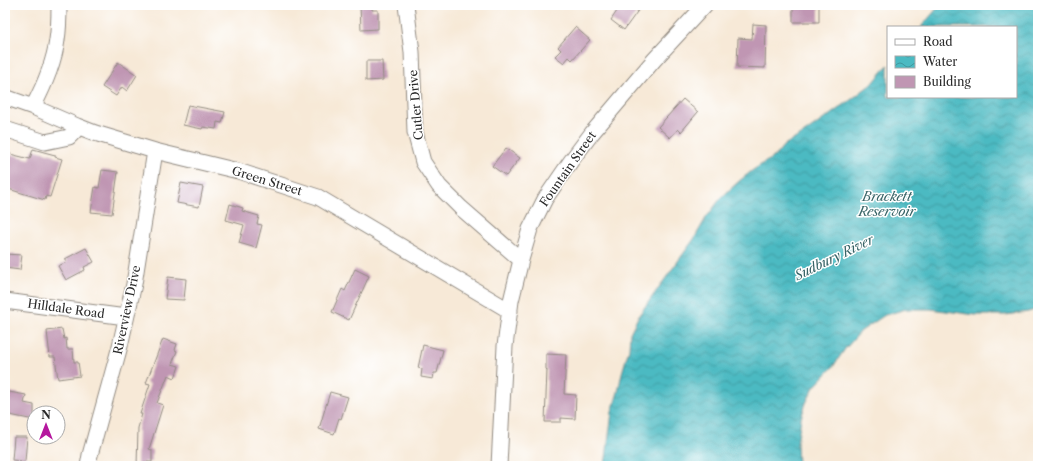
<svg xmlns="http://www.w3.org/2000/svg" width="1043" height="471" viewBox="0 0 1043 471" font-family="'Libre Caslon Text',serif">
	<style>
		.water { fill: url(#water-waves); stroke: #3b7276 }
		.building { fill: #c096b3 }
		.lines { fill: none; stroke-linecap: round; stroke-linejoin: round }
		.minor-casing { stroke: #918a81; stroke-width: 17 }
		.minor { stroke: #fff; stroke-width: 15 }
		.labels { text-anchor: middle; stroke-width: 3; stroke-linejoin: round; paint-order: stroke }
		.street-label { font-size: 12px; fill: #2b2b2b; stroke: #fff }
		.water-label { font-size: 13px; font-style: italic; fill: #386467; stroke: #fff }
	</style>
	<defs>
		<pattern id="water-waves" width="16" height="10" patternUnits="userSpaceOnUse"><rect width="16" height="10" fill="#4bbac2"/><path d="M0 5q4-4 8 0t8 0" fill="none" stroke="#3f979e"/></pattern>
	</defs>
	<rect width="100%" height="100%" fill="#fff"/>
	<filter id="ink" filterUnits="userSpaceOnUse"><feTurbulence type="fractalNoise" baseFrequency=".025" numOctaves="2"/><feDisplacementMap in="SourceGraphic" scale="8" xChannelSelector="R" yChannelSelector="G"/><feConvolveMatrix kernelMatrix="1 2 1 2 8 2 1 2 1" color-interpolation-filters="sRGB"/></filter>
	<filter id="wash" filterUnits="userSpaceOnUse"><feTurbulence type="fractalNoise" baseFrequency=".012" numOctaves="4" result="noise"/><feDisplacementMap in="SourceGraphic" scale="16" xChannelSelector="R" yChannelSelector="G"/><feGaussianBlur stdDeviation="0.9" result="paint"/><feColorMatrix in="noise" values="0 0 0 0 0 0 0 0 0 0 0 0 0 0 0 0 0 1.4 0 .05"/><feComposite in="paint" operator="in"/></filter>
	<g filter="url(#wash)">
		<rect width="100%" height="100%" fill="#f7e9d7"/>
		<path class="water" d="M940,5h98v304l-10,3 -23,3h-29l-45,-6h-25l-21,6 -24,16 -16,18 -13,19 -18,19 -8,16 -5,15 -4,26 1,22h-193l7,-54 6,-20 4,-19 7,-24 1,-16 9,-18 55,-76 12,-21 15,-20 17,-16 15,-12 22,-14 9,-11 19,-11 49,-35 22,-17 14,-17v32h128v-70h-95z"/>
		<g id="blocks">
			<path class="building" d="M360,5h12v5h6v19l-17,1z
				M621,5h21l-18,25 -13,-10z
				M793,5h26v17h-26z
				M753,24l13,1 -1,43 -28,-1 1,-29 14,1z
				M575,27l15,13 -18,20 -3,-3 -5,6 -9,-7 6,-6 -3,-3z
				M366,61h16l1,19 -17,1z
				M118,62l19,13 -10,16 -5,-4 -6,9 -14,-9z
				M683,99l15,13 -17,20 -3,-3 -8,9 -12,-11z
				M188,105l37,7 -3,11 -5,-1 -1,7 -13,-2 -1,2 -19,-4z
				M506,148l14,10 -14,18 -14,-10z
				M33,149l22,6v2l7,2 -12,38 -4,-1 -1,4 -40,-12v-29l3,1 2,-6 20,5z
				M102,170l16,2 -6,42 -21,-2 4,-25 4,1z
				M181,183l22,4 -4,20 -22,-4z
				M230,204l13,4 -1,3 17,5 -2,8 5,1 -6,23 -17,-5 5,-18 -18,-5z
				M86,248l8,14 -10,5 1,3 -19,10 -8,-14 9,-4 -2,-3z
				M5,254l17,1 -2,15 -15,-2z
				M355,269l14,7 -20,44 -17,-8 10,-23 3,2z
				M168,277l18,2 -2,21 -19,-1z
				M62,329l2,10 2,-1 1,11h6l1,13h4l2,14 -22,3 -3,-22h-5l-3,-26z
				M163,339l14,5 -2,6 2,1 -5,13 7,2 -4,12 -7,-3 -11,28 6,2 -14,44 3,1v12h-8l-1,4h-6l1,-38 4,-14h-2l10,-30 -4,-1z
				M423,345l20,5 -6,23h-3l-1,6 -12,-2 1,-8 -4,-1z
				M546,354l20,1 -2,39 12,1 -1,24 -14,-1v4h-16l2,-52 -1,-1z
				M9,392l17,3 -2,8 10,2v15l-29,-6z
				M330,392l18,5 -7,22 -2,-1 -5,16 -15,-5z
				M14,437h13l-2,24 -13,-1z"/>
		</g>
	</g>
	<g filter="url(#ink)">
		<use href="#blocks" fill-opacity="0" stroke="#918a81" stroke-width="1"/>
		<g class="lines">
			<g class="minor-casing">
				<path id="minor" d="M406,5l6,47 3,80 8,30 16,24 22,22 60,52
					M5,97l28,10 44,19 18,7 60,18 83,20 80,26 192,114
					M33,107c11,-21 21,-43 24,-67 2,-12 2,-24 2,-35
					M5,129l40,13 24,-5 10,-10
					M5,301l121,16
					M88,466l2,-11 30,-109 14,-62 21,-133
					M499,466l6,-120 6,-45 10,-41 9,-31 15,-30 26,-38 21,-28 62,-73 51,-55"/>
			</g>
			<use href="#minor" class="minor"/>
		</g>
	</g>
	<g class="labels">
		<g class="street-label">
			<text transform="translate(416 105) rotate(-95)" y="4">Cutler Drive</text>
			<text transform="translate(568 169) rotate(-55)" y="4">Fountain Street</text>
			<text transform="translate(267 181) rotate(17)" y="4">Green Street</text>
			<text transform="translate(66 309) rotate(8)" y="4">Hilldale Road</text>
			<text transform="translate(127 310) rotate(-78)" y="4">Riverview Drive</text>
		</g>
		<g class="water-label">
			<text x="887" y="201">Brackett<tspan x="887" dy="15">Reservoir</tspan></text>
			<text transform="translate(834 257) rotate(-26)" y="5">Sudbury River</text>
		</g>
	</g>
	<rect width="1043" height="471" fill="none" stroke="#fff" stroke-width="20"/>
	<rect x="887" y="26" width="130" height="72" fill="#ffffff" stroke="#aaaaaa"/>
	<rect x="895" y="39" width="20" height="6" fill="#ffffff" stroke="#aaaaaa"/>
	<text x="923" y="46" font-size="12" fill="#2b2b2b">Road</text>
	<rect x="895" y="56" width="20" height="12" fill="url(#water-waves)" stroke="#aaaaaa"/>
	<text x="923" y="66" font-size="12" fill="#2b2b2b">Water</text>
	<rect x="895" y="76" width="20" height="12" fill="#c096b3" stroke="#aaaaaa"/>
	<text x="923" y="86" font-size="12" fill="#2b2b2b">Building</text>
	<g transform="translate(46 425)"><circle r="19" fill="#ffffff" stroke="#aaaaaa"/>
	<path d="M0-3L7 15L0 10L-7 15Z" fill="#b5179e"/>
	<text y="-6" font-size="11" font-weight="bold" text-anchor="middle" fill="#2b2b2b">N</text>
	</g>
</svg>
